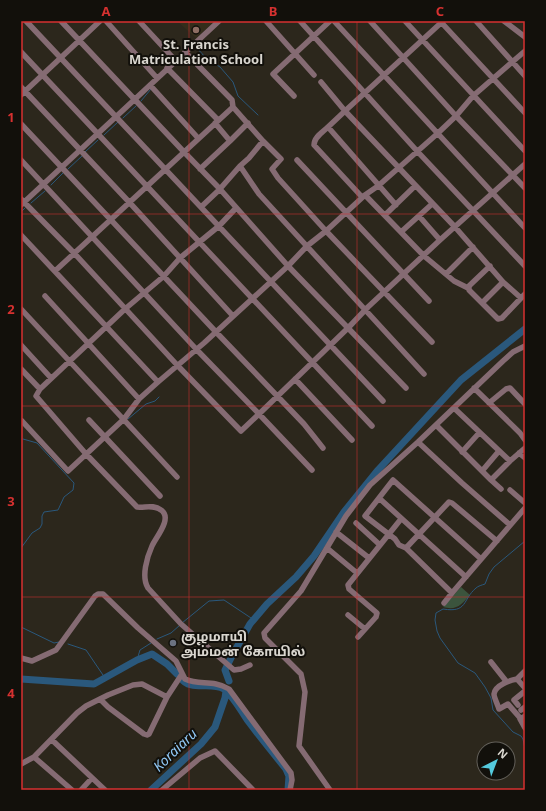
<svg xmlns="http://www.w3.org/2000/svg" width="546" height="811" viewBox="0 0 546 811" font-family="'Noto Sans','Noto Sans Tamil',sans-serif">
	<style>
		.built { fill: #342d1b }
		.green { fill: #3b543d }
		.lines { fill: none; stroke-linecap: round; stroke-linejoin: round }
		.stream { stroke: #2a587c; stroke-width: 1 }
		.river { stroke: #2a587c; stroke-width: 7 }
		.minor { stroke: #856b73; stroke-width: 5.5 }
		.grid { fill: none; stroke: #d63130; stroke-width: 1; stroke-opacity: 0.55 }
		.education-dot { fill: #8d6e63; stroke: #12100b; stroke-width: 1.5 }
		.worship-dot { fill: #6b7280; stroke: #12100b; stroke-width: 1.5 }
		.labels { text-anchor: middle; stroke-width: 4; stroke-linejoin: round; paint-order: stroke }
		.poi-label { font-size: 13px; font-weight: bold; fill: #d9d6cf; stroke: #12100b }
		.water-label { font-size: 14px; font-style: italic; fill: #90c7f4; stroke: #12100b }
		.neatline { fill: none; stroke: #d63130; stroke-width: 1.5 }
		.grid-label { font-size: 13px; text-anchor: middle; font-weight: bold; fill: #d63130 }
	</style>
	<rect width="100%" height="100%" fill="#2c271c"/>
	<path class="built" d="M177,21h38l-19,17z"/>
	<path class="green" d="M461,587l9,8c-8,9 -13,16 -27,12z"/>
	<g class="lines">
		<path class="stream" d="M195,46l11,12 14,9 13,15 5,14 20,19
			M141,101l10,-12
			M123,118l13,-12
			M104,135l14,-13
			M85,152l13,-12
			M68,169l14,-13
			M51,185l12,-12
			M31,203l14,-12
			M21,212l4,-4
			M128,419l18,-15 9,-3 4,-4
			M525,541l-31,26 -5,7 -4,10c-3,1 -7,2 -9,4 -14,12 -8,25 -33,21l-7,4 -1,7 2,11 3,7 18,25 17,10 10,14 6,11 2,12 20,22 8,4 2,3 2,10
			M21,548l11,-15 8,-5 2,-4v-8l2,-4 14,-2 6,-13 9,-7 1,-7 -37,-40 -14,-4
			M182,623l27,-22 15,-1 30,20
			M21,627l33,16 5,-1
			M157,639l14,-6 9,-8
			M68,644l18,6 19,28
			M137,660l3,-10 11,-7"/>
		<path class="river" d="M181,678c9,14 30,3 43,11 10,8 17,22 24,32 12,16 25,32 38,48l3,7 -1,14
			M21,679l73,5 43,-24 15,-6 15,10 10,10
			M229,681l-4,-11 8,-16 17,-30 17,-20 29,-27 18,-21 30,-44 34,-42 83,-90 64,-51
			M151,790l50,-46 14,-17 10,-29 1,-7"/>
		<path class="minor" d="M26,21l357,380
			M61,21l123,131 35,36 69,78 60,62 20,-21 72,-67 85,-76
			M106,21l51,57
			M139,21l37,40
			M266,21l48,54
			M300,21l117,130 108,115
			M334,21l191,207
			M370,21l86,95 69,72
			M405,21l120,130
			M440,21l85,92
			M443,21l-98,90 110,116 48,55 18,16 4,-4
			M476,21l49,55
			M504,21l21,16
			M21,52l351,374
			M185,52l47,48 1,7 30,34 18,18 -9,10 6,9 48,53 106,111
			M167,68l51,52
			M321,82l24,29 -17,16 68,78
			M150,85l48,53
			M21,87l109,116 103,113
			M21,95l79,-74
			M294,96l-21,-22 57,-53
			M215,123l15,18 18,-18
			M21,124l195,208 88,92 19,24
			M328,127c-5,5 -14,10 -14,18l48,52
			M21,160l176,190 62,64 89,-86 58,60
			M297,160l132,141
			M240,166l19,28 165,180
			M200,169l30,-28
			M365,195l59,61 30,25 14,7
			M21,199l53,54 104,113 63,65 18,-17 53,56
			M21,205l198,-184
			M201,207l18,-17 21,-24 9,-8 14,-17
			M236,208l-17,18 -39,32 -16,18 -39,33 -85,80 -4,7 50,58 51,53c8,1 16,-3 24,3 12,8 -5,27 -9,36 -5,11 -11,31 -4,42l33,36 53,46 7,-1 9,-4
			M385,215l30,-29
			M419,216l21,24
			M401,232l31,-28
			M21,235l137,147
			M490,266l-21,20v4l29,29 4,-1 19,-20
			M55,271l178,-164
			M446,274l27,-27
			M45,296l94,103
			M482,303l21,-21
			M21,309l156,168
			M21,345l30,33
			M21,369l19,20
			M295,379l57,61
			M474,388l46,45 5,7
			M489,403l17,-14 4,-1 15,16
			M454,408l56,53
			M89,420l71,76
			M22,421l46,50 56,-52 15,-20 19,-17 46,-39 84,-77 19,-20 19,-15 39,-36 13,-9 59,-52 19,-18 17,-20 52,-45
			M436,425l55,55 19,-19 15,-13
			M418,442l44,41 48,42
			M462,452l17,-19
			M519,453l6,5
			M482,471l17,-20
			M491,480l10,9
			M510,490l15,13
			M379,498l87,79
			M356,523l24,22
			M336,532l33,26
			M327,548l30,25
			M406,548l43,-46 3,1 45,38
			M481,559l-88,-79 -28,36 30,23 4,6 7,3 46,45 73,-85
			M444,603l8,-10
			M348,615l17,14
			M358,637l18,-20 1,-4 -28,-24 -1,-4 53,-66
			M21,658l11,3 24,-11 39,-54 3,-2h5l35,34 38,33 9,18c15,7 27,0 44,10l62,84 1,7 -2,10
			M491,662l15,19
			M517,679c-6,1 -22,6 -23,15 0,4 4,11 5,15l9,-5 13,15
			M517,679l8,9
			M517,679l8,-8
			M100,699l8,8 36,27 3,1 2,-1 18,-37
			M518,705l-4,-5 11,-9
			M521,710l4,-3
			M525,716l-5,3 5,9
			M52,740l53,50
			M34,757l38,33
			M21,764l13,-7 43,-44 9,-7 22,-11 25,-10 9,-1 25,13 15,-23
			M81,790l11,-12
			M162,790l38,-32 15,-7 38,39
			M330,790l-31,-44 6,-54 -4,-18 -36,-36 -1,-5 37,-42 45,-75 24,-31 48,-43 85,-81 10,-9 12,-6"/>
	</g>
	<path class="grid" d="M189,21v769M357,21v769M21,214h504M21,406h504M21,597h504"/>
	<circle class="education-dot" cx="196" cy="30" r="4"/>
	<circle class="worship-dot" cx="173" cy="643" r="4"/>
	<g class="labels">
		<g class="poi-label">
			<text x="196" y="49">St. Francis<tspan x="196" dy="15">Matriculation School</tspan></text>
			<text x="181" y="641" text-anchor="start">குழமாயி<tspan x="181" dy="15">அம்மன் கோயில்</tspan></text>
		</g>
		<g class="water-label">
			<text transform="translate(175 750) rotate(-44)" y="5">Koraiaru</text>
		</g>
	</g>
	<rect width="546" height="811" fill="none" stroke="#12100b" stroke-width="44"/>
	<g transform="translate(496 761) rotate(42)"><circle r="19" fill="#12100b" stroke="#625f59"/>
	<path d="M0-3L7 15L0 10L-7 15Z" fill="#54cadd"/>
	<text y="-6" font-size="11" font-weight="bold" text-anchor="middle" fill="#d9d6cf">N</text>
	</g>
	<rect x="22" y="22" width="502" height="767" class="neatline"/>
	<g class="grid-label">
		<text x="106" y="16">A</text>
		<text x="273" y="16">B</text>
		<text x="440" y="16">C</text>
		<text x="11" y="122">1</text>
		<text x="11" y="314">2</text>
		<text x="11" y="506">3</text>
		<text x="11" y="698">4</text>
	</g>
</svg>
